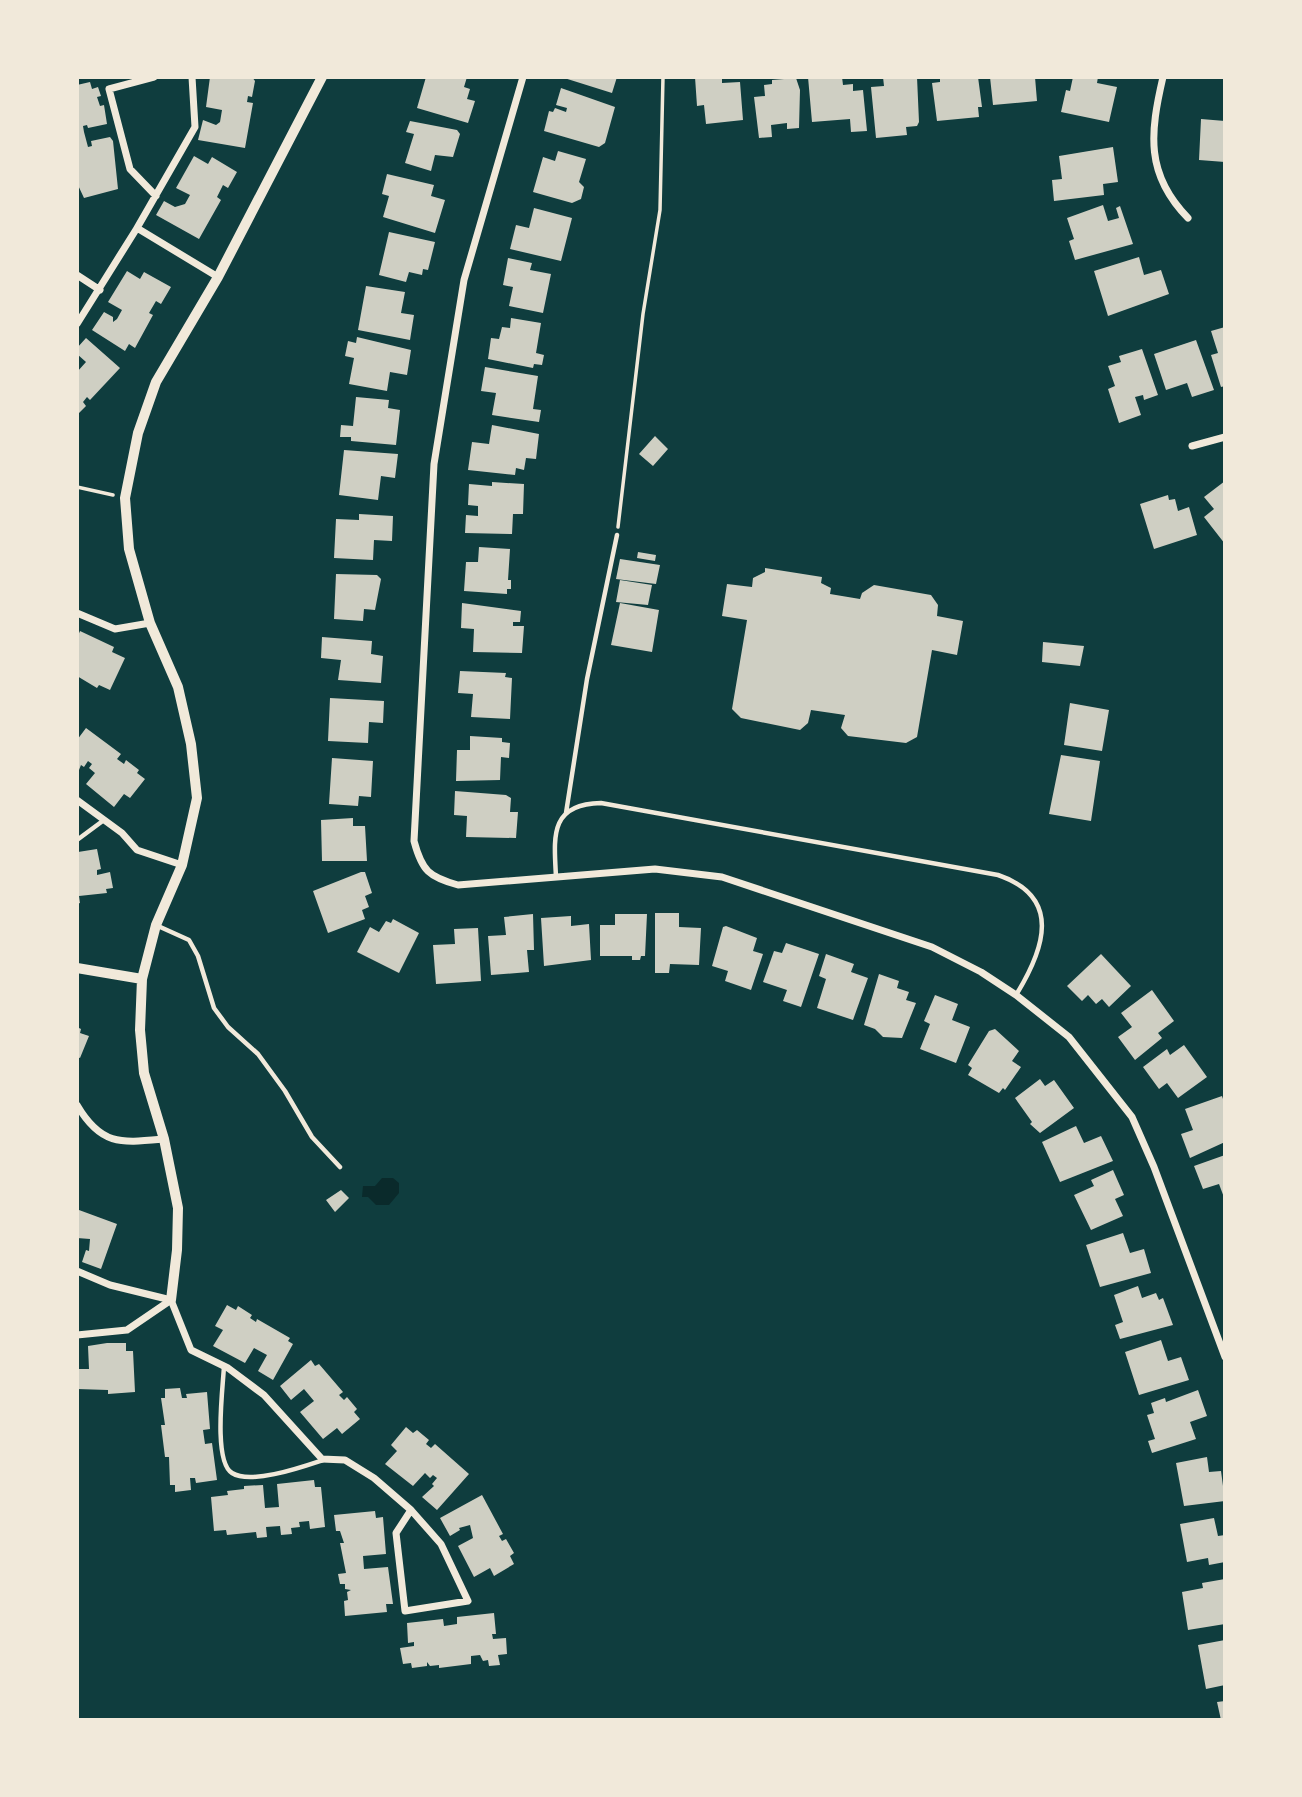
<svg xmlns="http://www.w3.org/2000/svg" width="1302" height="1797" viewBox="0 0 1302 1797" font-family="'Sofia Sans Condensed',sans-serif">
	<style>
		.water { fill: #0a2a2b }
		.building { fill: #cfcfc3 }
		.lines { fill: none; stroke-linecap: round; stroke-linejoin: round }
		.path { stroke: #f1e9da; stroke-width: 3.5 }
		.service { stroke: #f1e9da; stroke-width: 4.5 }
		.minor { stroke: #f1e9da; stroke-width: 7 }
		.tertiary { stroke: #f1e9da; stroke-width: 10 }
	</style>
	<rect width="100%" height="100%" fill="#0f3d3e"/>
	<path class="water" d="M382,1178h11l6,5v10l-10,12h-13l-8,-8h-6l1,-11h12z"/>
	<path class="building" d="M210,77h42l3,4 -3,16 -4,-1 -1,6 6,1 -8,45 -47,-8 5,-20 13,5 4,-3 2,-12 -16,-3z
		M426,77h41l-3,10 6,2 -3,10 8,2 -7,22 -51,-15z
		M561,77h56l-5,16z
		M695,77h27v6l18,-1 3,38 -37,4 -2,-19 -7,1z
		M808,77h34l1,8 10,-1v7l10,-1 4,41 -16,1 -1,-13 -38,3z
		M883,77h34l2,45 -2,4 -11,1 1,8 -31,3 -5,-51 13,-1z
		M940,77h38l4,30h-4l1,10 -42,4 -5,-38 8,-1z
		M990,77h45l2,24 -44,4z
		M1073,77h25l-1,6 20,4 -8,35 -48,-10 5,-22 4,1z
		M796,78l4,12 -1,38 -12,1v-6l-16,2 1,12 -13,1 -5,-41 11,-1 -1,-11 8,-1v-4z
		M90,82l2,7 6,-2 3,9 -4,1 3,9 4,-1 3,19 -19,4 -1,-3 -4,1 1,6 4,15 4,-1 -1,-5 19,-4 3,4 5,48 -34,9 -7,-15v-98z
		M561,88l54,19 -10,36 -6,4 -55,-16 5,-20 4,1 2,-4 11,4 1,-4 -11,-3z
		M1201,119l24,2v41l-26,-2z
		M410,121l47,9 3,4 -7,23 -18,-2 -4,16 -26,-8 9,-29 -8,-2z
		M1113,147l5,35 -15,2 1,11 -50,6 -2,-21 10,-1 -3,-23z
		M558,151l28,8 -7,23 5,5 -3,12 -9,4 -39,-11 10,-35 12,4z
		M194,156l14,8 4,-7 25,15 -9,16 -5,-3 -6,12 4,3 -22,39 -43,-24 8,-14 11,6 10,-3 5,-9 -14,-7z
		M387,174l47,11 -3,11 14,4 -10,33 -52,-16 6,-21 -7,-2z
		M1103,205l5,16 11,-3 -3,-10 4,-2 13,38 -58,16 -6,-19 5,-2 -7,-21z
		M534,208l38,10 -11,43 -51,-12 6,-24 13,3z
		M389,232l46,10 -7,28 -5,-1 -1,6 -13,-3 -3,10 -27,-7z
		M1139,257l5,18 17,-5 8,24 -61,22 -14,-45z
		M508,258l24,5 -2,7 21,4 -8,39 -34,-7 4,-19 -10,-2z
		M127,271l13,8 4,-7 27,15 -10,17 -5,-3 -7,12 4,2 -18,33 -6,-4 -4,7 -33,-21 12,-18 9,5v5l4,-3 5,-9 -14,-8z
		M366,286l39,6 -4,21 13,2 -4,25 -52,-10z
		M511,318l30,5 -5,30 8,2 -2,10 -8,-1 -1,4 -45,-9 3,-21 8,1 3,-12 8,1z
		M1225,327v59l-4,1 -10,-32 7,-2 -7,-22z
		M357,337l54,13 -4,25 -17,-3 -3,19 -38,-7 5,-26 -9,-2 3,-15 8,2z
		M86,338l34,30 -30,32 -3,-3 -4,5 3,4 -9,9v-43l9,-10 -9,-8v-6z
		M1196,340l18,50 -22,7 -5,-14 -21,7 -12,-36z
		M1142,349l16,46 -14,5 -1,-5 -8,2 6,18 -22,8 -11,-34 7,-3 -7,-20 13,-4 -2,-6z
		M485,367l53,9 -5,33 8,1 -2,12 -47,-7 4,-22 -15,-2z
		M356,397l33,3 -1,8 12,2 -4,35 -45,-4v-4h-11l1,-12 12,1z
		M492,425l47,9 -3,25 -10,-1 -2,12 -8,-2 -1,7 -47,-5 4,-28 17,2z
		M655,436l13,13 -15,17 -14,-12z
		M344,450l54,4 -3,24 -14,-2 -3,24 -39,-5z
		M1225,481v63l-21,-27 10,-8 -10,-12z
		M492,482l32,2 -1,30h-10l-1,20 -47,-1 1,-18 12,1v-10l-10,-1 1,-21 23,2z
		M1168,495l1,5 6,-1 3,12 11,-4 8,28 -43,14 -14,-45z
		M359,514l34,2 -1,25 -18,-1 -1,20 -39,-2 2,-39 23,1z
		M479,547l31,2 -2,31h3v9h-4v5l-43,-3 2,-29h12z
		M638,552l18,3 -1,6 -18,-3z
		M620,559l40,6 -4,19 -40,-5z
		M765,568l57,9 -1,6 10,5 -1,6 30,5 2,-6 12,-8 57,10 7,10 -1,11 26,5 -6,34 -25,-5 -15,87 -11,6 -58,-7 -7,-8 4,-13 -34,-5 -3,13 -8,7 -59,-12 -9,-9 15,-89 -25,-4 5,-32 25,3 1,-9 12,-6z
		M336,574l41,1 4,4 -6,31 -11,-1 -1,12 -29,-2z
		M620,580l32,5 -4,20 -32,-3z
		M462,603l59,8 -1,11h-7v4h11l-2,27 -49,-1 1,-23 -13,-1z
		M620,603l39,7 -7,42 -41,-7z
		M80,631l34,16 -2,5 13,6 -15,32 -11,-5 -2,3 -20,-12v-38z
		M322,637l50,4 -1,13 12,2 -2,27 -43,-3 3,-20 -20,-2z
		M1043,642l41,4 -4,20 -38,-4z
		M460,671l46,2 -1,4 7,1 -2,41 -39,-2 2,-23 -15,-1z
		M330,698l54,3 -1,22 -14,-1 -1,21 -40,-2z
		M1070,703l39,7 -7,41 -38,-6z
		M86,728l35,26 -4,5 7,5 2,-4 13,10 -2,3 8,6 -15,19 -6,-4 -10,13 -28,-23 9,-11 -6,-5 3,-4 -4,-3 -4,6 -3,-2 -4,10v-35z
		M470,736l32,2v4l8,1 -1,15 -8,-1 -1,23 -44,1 1,-31h13z
		M1061,755l39,6 -9,60 -42,-7z
		M332,758l41,3 -2,36 -12,-1 -1,10 -29,-2z
		M455,791l51,4 5,3 -1,14h8l-2,26 -50,-1 1,-21 -13,-1z
		M353,818v8h12l2,35h-45l-1,-41z
		M97,849l4,20 -4,1v5l13,-3 3,16 -7,1 1,4 -28,3 1,7 -3,1 1,-52z
		M361,872h4l7,21 -7,3 4,11 -7,3 3,9 -37,14 -15,-42z
		M655,913h24v14l22,1 -2,37 -29,-1 -1,9h-14z
		M533,914l1,36h-7l2,22 -38,3 -3,-39 18,-1 -2,-18z
		M615,914h32l-2,42h-4l-1,4h-8v-4h-32v-31h15z
		M571,916v10l18,-2 2,36 -47,6 -3,-48z
		M393,919l26,14 -20,40 -42,-21 13,-25 9,5 7,-11 5,2z
		M726,926l31,12 -4,13 10,3 -12,36 -26,-9 3,-10 -16,-5 11,-39z
		M478,928l3,53 -45,3 -3,-39 22,-1 -1,-15z
		M786,943l33,11 -18,53 -18,-6 4,-11 -24,-8 11,-31 8,2z
		M826,954l28,10 -3,8 17,6 -15,42 -36,-12 9,-29 -7,-3z
		M1101,954l30,32 -22,21 -7,-8 -6,5 -8,-9 -6,6 -15,-15z
		M879,974l20,7 -2,7 12,4 -3,8 10,3 -14,35 -19,-1 -8,-8 -11,-4z
		M1152,990l22,31 -16,12 4,5 -27,22 -17,-23 14,-10 -11,-14z
		M935,995l23,9 -6,16 18,7 -14,36 -36,-14 10,-25 -6,-3z
		M77,1027l4,2 -1,4 9,3 -9,22 -3,-1z
		M995,1029l24,22 -7,10 9,6 -16,23 -2,-2 -4,5 -31,-18 4,-7 -4,-3 21,-34z
		M1184,1045l23,32 -29,21 -11,-15 -8,6 -16,-22 24,-18 3,6z
		M1040,1079l5,7 9,-6 20,28 -34,25 -10,-9 2,-2 -17,-24z
		M1222,1096l3,9v37l-35,16 -9,-24 12,-4 -8,-21z
		M1076,1126l8,17 17,-7 12,25 -53,21 -18,-40z
		M1225,1155v45l-6,-16 -16,5 -9,-23z
		M1113,1170l11,25 -9,4 8,17 -32,14 -17,-35 20,-9 -3,-6z
		M341,1190l8,8 -14,14 -9,-12z
		M79,1210l38,14 -16,45 -19,-7 4,-12 3,1 1,-12 -13,-1z
		M1123,1233l7,20 14,-4 7,24 -51,14 -14,-42z
		M1138,1286l4,12 14,-5 3,7 4,-2 10,27 -53,14 -5,-14 8,-3 -9,-27z
		M227,1305l9,5 2,-4 14,9 -2,3 6,4 1,-3 33,19 -2,3 5,3 -20,36 -15,-9 9,-16 -13,-7 -9,15 -32,-17 10,-16 -8,-4z
		M1161,1340l7,21 13,-4 8,23 -50,15 -14,-43z
		M107,1343h19v8h7l2,41 -27,2v-4l-31,-1v-20h12l-1,-23z
		M311,1360l4,6 4,-2 24,28 -4,3 5,5 3,-3 10,12 -3,3 6,7 -18,15 -5,-6 -14,11 -23,-27 14,-11 -10,-12 -13,11 -11,-14z
		M180,1388l2,10h5l-1,-4 21,-2 3,37 -7,1 2,14 7,-1 5,37 -21,3 -1,-5h-5l1,12 -16,2v-7h-5l-1,-28h-4l-4,-32h4l-4,-27h4v-9z
		M1198,1390l9,26 -17,6 6,17 -44,14 -4,-12 7,-2 -8,-24 7,-2 -3,-10 14,-5 1,4z
		M406,1427l7,6 4,-3 12,10 -3,4 5,4 4,-4 34,30 -32,36 -15,-13 12,-11 -2,-2 5,-6 -4,-3 -3,3 -5,-5 -12,13 -28,-22 12,-13 -6,-6z
		M1207,1457l2,15 12,-1 4,30 -41,5 -8,-43z
		M314,1480l1,7h6l4,40 -15,2 -1,-8 -10,1 1,5 -9,1 1,6 -11,1 -1,-9 -14,1 1,10 -10,1 -1,-6 -29,3 -1,-5 -12,1 -3,-34 17,-2 -1,-4 17,-2v-3l19,-1 2,23 14,-1 -2,-23z
		M482,1495l21,39 -4,2 3,5 4,-2 8,14 -4,3 4,8 -20,12 -4,-8 -16,9 -16,-31 15,-8 -3,-13 -11,3 1,2 -10,6 -10,-18z
		M375,1511l1,7 7,-1 3,37 -23,2 1,13 24,-2 5,37h-7l1,8 -42,4 -1,-15 4,-1 -1,-8 4,-2 -6,-1v-5h-5l-2,-10 8,-1 -6,-30h4l-4,-12h-4l-2,-16z
		M1214,1518l4,18 7,-1v27l-16,3 -1,-7 -21,4 -7,-38z
		M1225,1579v45l-37,6 -6,-38 21,-4 -1,-5z
		M494,1613l2,21h-4l1,5 13,-1 1,16 -9,1 2,10 -11,1 -1,-6 -5,1 -3,-6 -9,1v8l-32,4v-3l-9,1 -3,-4v4l-15,2 -1,-5 -8,1 -3,-16 14,-2v-4l-6,1 -1,-20 36,-4 1,7 13,-2v-7z
		M1225,1640v45l-19,4 -8,-44z
		M1225,1701v19h-4l-4,-18z"/>
	<g class="lines">
		<path class="path" d="M77,487l36,8
			M618,527l25,-213 17,-104 3,-133"/>
		<path class="service" d="M566,813l21,-134 30,-144
			M77,840l27,-20
			M556,877c-2,-40 -7,-73 45,-74l397,72c64,22 47,73 18,120
			M158,926l31,14 9,16 16,52 14,19 30,27 27,37 27,46 28,30
			M224,1366c-1,21 -11,95 8,107 19,12 70,-6 91,-13"/>
		<path class="minor" d="M154,77l-45,12 21,80 26,27
			M192,77l3,50 -58,101 81,49
			M523,77l-59,203 -30,184 -20,377c8,30 15,36 44,44l197,-16 67,8 210,70 49,25 35,23 53,42 63,80 22,50 71,190
			M1163,77c-13,56 -18,97 25,141
			M77,275l23,15
			M77,324l60,-96
			M1192,446l33,-9
			M77,613l38,16 35,-6
			M77,800l45,33 15,17 45,15
			M77,1105c24,41 44,38 87,34
			M77,1271l33,14 61,15
			M171,1300l20,50 37,18 36,27 58,64 23,1 29,18 37,32 30,34 27,57 -63,10 -9,-78 15,-23
			M77,1335l50,-5 44,-30"/>
		<path class="tertiary" d="M77,968l65,11
			M171,1300l6,-50 1,-42 -14,-69 -20,-66 -4,-43 2,-51 14,-54 26,-60 15,-67 -6,-54 -13,-57 -28,-64 -21,-74 -4,-51 13,-65 18,-51 62,-105 104,-200"/>
	</g>
	<rect width="1302" height="1797" fill="none" stroke="#f1e9da" stroke-width="158"/>
</svg>
